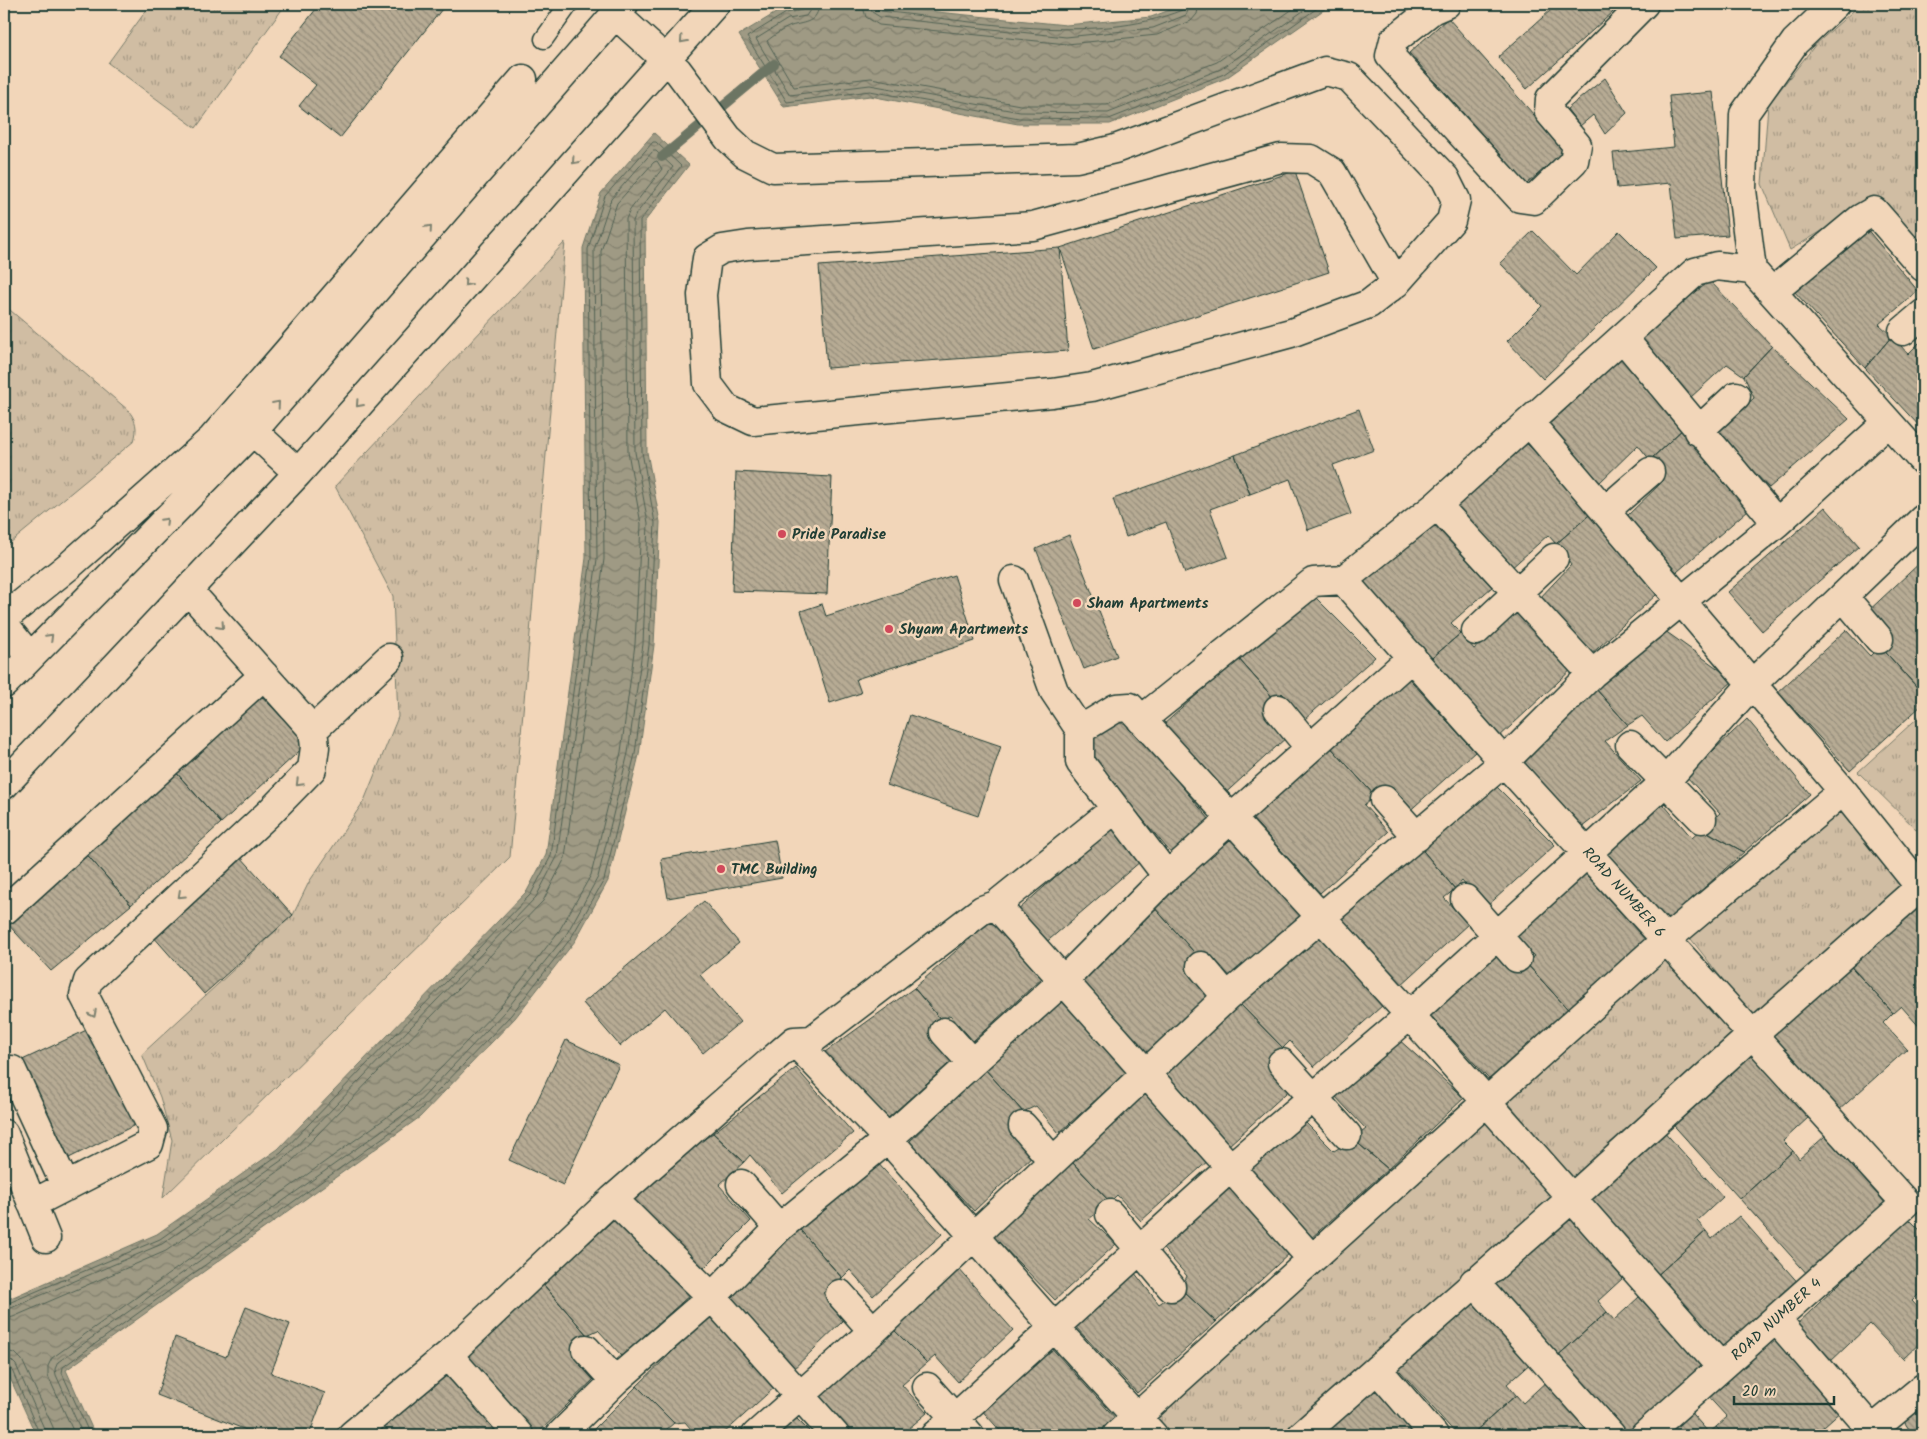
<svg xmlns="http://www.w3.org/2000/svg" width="1927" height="1439" viewBox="0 0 1927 1439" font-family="Kalam,sans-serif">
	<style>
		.park { fill: url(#park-tufts); stroke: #787d6c }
		.water { fill: url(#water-waves); stroke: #6c7564 }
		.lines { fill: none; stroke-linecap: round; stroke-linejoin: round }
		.shore { stroke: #526254; stroke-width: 1 }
		.stream { stroke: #6c7564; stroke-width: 10 }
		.building { fill: url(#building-back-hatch); stroke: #1f3d34 }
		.service-casing { stroke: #1f3d34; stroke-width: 21 }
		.minor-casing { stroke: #1f3d34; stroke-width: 31 }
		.service { stroke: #f2d6b9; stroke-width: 18 }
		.minor { stroke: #f2d6b9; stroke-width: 28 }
		.oneway { stroke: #7e8270 }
		.poi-dot { fill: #d1495b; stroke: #f2d6b9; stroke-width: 2 }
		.labels { text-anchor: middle; stroke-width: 5; stroke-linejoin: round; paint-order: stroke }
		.poi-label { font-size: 15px; font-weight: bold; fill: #1f3d34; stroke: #f2d6b9; text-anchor: start }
		.street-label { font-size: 15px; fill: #1f3d34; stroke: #f2d6b9 }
	</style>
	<defs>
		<pattern id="park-tufts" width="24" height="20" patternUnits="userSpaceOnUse" patternTransform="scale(1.25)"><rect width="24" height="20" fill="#d0bda3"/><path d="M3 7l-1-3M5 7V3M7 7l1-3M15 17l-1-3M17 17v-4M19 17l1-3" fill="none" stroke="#a89b86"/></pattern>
		<pattern id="water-waves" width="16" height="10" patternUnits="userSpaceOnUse" patternTransform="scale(1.25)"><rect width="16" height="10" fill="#9f9a84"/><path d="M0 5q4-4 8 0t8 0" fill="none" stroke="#817f6d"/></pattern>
		<pattern id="building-back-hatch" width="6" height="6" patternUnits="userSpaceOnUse" patternTransform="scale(1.25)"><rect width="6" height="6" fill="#b7ab94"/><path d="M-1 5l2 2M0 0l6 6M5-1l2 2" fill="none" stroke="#948c7a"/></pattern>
	</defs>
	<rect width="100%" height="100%" fill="#f2d6b9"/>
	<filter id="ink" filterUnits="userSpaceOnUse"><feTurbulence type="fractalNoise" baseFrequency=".02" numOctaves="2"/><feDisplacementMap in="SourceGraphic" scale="10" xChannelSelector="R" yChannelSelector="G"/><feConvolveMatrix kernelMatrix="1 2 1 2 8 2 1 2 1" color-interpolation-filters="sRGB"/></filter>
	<g filter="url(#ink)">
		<path class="park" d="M151,4h135l-90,124 -88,-65z
			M1861,4h62v248l-51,-51 -82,49 -28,-66 6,-79 48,-61z
			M565,242l-55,615 -347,341 9,-58 -12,-43 -18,-43 151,-139 16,-33 55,-81 34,-84 -5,-121 -58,-110z
			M4,305l124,105c8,10 10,18 6,31l-130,107z
			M1923,713v123l-65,-64z
			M1840,802l66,90 -151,129 -71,-91z
			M1662,946l78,87 -164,152 -68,-83z
			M1485,1111l77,89 -274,235h-121l-17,-18z"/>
		<path class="water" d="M819,4h39l208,21 85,-8 35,-13h146l-106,74 -116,46h-92l-148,-28 -86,11 -45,-72 45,-27z
			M654,133l35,32 -44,56 2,231 13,70 -6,123 -15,110 -31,126 -33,60 -60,77 -95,99 -354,253 29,65h-59l-32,-70v-64l153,-67 121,-85 249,-258 19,-36 40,-297 -3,-310 18,-55z"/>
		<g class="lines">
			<path class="shore" d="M805,4l-3,6 -16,3 -39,24 40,65 83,-11 149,27 90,1 115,-45 99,-70
				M811,4l-1,6 -4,6 -18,3 -32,20 34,56 80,-10 150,27 88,1 113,-44 92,-65
				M819,4c-1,19 -14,18 -28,22 -8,3 -18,10 -24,15l27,46 77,-9 149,27h87l110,-43 83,-58
				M862,4l4,13 13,8 188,19 90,-9 34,-14 6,-7 2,-10
				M870,4l2,8 8,5 186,20 87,-9 33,-13 5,-11
				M876,4l1,5 4,2c93,10 213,35 301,-1l3,-6
				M4,1305l156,-66 121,-86 250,-259 20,-38 40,-298 -3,-309 17,-53 48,-54h3l25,24 -41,55 2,231 13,71 -6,122 -14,109 -31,126 -33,58 -60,77 -94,98 -354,254 -1,6 28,62
				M4,1311l158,-67 123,-86 251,-261 21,-40 40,-298 -3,-309 17,-51 42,-48h3l17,16 -37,47 -3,7 2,231 13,71 -5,121 -15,109 -30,124 -32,58 -60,75 -93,98 -355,254 -3,7 1,6 27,60
				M4,1319l9,-2 153,-66 123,-87 254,-263 22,-43 39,-299 -3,-308 16,-48 37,-41 3,-1 5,8 -32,41 -4,9 2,233 13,72 -6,120 -14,108 -30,123 -32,56 -58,75 -93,96 -356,256 -4,8v10l27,59
				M4,1351l11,2 7,7 31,67 1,8
				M4,1358l7,2 5,5 31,70
				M4,1365l7,3 29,67"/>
			<path class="stream" d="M662,157l112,-93"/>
		</g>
		<path class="building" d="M320,4h126l-106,134 -41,-32 17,-21 -37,-29z
			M1547,4h75l-95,85 -29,-32 54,-48z
			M1448,18l117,132 -38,34 -118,-131z
			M1605,78l22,35 -22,21 -12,-19 -13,11 -13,-17z
			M1713,92l15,143 -51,4 -6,-56 -54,5 -4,-35 61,-6 -5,-51z
			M1295,171l34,101 -235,77 -34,-101z
			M1866,228l52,63 -39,33 13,12 -27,32 -72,-78z
			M1533,231l43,44 43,-44 37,37 -113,111 -36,-38 35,-35 -42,-43z
			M1060,248l8,103 -241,17 -8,-102z
			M1710,281l62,65 -28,30 -17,-12 -37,34 -51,-62z
			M1892,336l16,18 15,-15v91l-58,-62z
			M1772,346l77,73 -80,69 -53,-56 38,-34 -10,-22z
			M1625,355l62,70 -37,35 -12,-15 -40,39 -51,-58z
			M1359,409l15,41 -41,15 18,49 -43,16 -18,-51 -40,15 -15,-39z
			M1687,425l69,78 -79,69 -51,-55 37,-36 -13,-21z
			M1525,442l71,67 -40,35 -8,-9 -39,35 -63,-67z
			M1235,455l15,39 -40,15 18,48 -43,16 -19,-51 -40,15 -13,-38z
			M736,472l96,5 -5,117 -95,-3z
			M1825,507l34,39 -97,85 -34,-39z
			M1596,509l71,76 -79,72 -50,-57 33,-35 -15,-21z
			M1433,523l59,64 -41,36 10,10 -35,30 -73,-79z
			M1069,535l48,121 -33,13 -48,-120z
			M1923,560v134l-43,-48 -15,-32z
			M954,575l21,66 -119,38 5,14 -31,10 -29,-92 21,-7 4,12z
			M1313,595l62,62 -70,62 -23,-26 -7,7 -37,-42z
			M1517,612l57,55 -77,72 -71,-76 35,-30 13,16z
			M1661,628l73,52 -69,62 -23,-26 -14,9 -33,-37z
			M1846,630l24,26 10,-10 43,48v10l-73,67 -72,-79z
			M1238,658l37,42 13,36 -68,62 -57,-73z
			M1404,673l71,79 -70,63 -30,-19 -48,-53z
			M1595,688l33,37 -23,16 36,40 -64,50 -54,-71z
			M258,692l49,52 -86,79 -47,-53z
			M1121,714l89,106 -39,33 -89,-106z
			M910,715l91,31 -23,70 -91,-31z
			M1747,719l63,75 -66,58 -42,-23 18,-16 -34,-37z
			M1327,743l48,53 -11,9 24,27 -68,61 -72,-79z
			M174,770l47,53 -90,82 -47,-54z
			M1494,784l61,61 -70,63 -23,-27 -7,8 -36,-43z
			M1659,799l33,39 10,-9 42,23 -79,71 -65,-72z
			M1111,827l30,34 -98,84 -27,-33z
			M1230,837l71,79 -69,63 -23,-26 -8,7 -48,-54z
			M775,840l7,38 -114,20 -7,-39z
			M1419,846l36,43 -11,9 24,26 -68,62 -60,-68z
			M84,851l47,54 -80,66 -47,-51z
			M240,856l53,59 -89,79 -52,-59z
			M1579,867l71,78 -76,71 -48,-53 8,-7 -24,-26z
			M1923,892v139l-22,-25 -8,7 -48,-53z
			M704,901l35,42 -39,32 40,47 -37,31 -38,-45 -45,38 -37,-43z
			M1153,906l48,54 13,35 -68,62 -71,-79z
			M991,920l51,58 -69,63 -23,-26 -8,6 -28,-33z
			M1315,932l68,73 -69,62 -24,-26 -7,7 -44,-45z
			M1492,946l24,26 10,-9 48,53 -78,71 -72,-79z
			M1845,960l48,53 -10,10 24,26 -69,62 -72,-79z
			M914,988l28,33 14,36 -69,62 -62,-67z
			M1057,991l72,79 -70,63 -23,-27 -13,6 -38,-43z
			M1239,1003l44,45 -11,10 24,26 -68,62 -72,-79z
			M93,1027l46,96 -76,38 -47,-98z
			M1397,1038l67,60 -76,71 -35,-30 13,-10 -33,-35z
			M566,1040l53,25 -56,120 -54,-25z
			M1748,1048l61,69 -26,24 10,10 -53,48 -72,-80z
			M796,1068l57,65 -71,60 -32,-38 -6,7 -31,-29z
			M985,1069l38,43 -13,16 25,25 -61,58 -65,-69z
			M1142,1091l68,68 -69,62 -24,-26 -7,7 -38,-40z
			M1301,1118l33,33 19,-12 35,30 -79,71 -65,-71z
			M1661,1128l62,69 -26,24 9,10 -53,48 -71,-80z
			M713,1133l31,29 -25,23 32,36 -53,53 -72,-79z
			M1825,1136l63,70 -79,70 -69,-77 53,-48 6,8z
			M875,1160l67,74 -69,62 -23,-26 -8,8 -47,-54z
			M1072,1162l38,40 -21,17 27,25 -61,56 -66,-68z
			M1227,1183l64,69 -75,70 -35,-33 6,-13 -28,-32z
			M1562,1209l61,69 -25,23 9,11 -53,47 -71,-79z
			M620,1214l71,80 -69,62 -24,-26 -11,5 -44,-51z
			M1739,1216l62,70 -78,70 -70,-77 53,-48 6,8z
			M1908,1218l15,15v57l-11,11 11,12v27l-20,19 -33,-35 -42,40 -35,-36z
			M795,1224l47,54 -19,15 20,28 -56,54 -71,-79z
			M958,1268l55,62 -55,52 -23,-26 -8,7 -38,-38z
			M1134,1272l25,32 22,-15 35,33 -79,71 -64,-69z
			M543,1284l44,51 -15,14 23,29 -59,57 -72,-80z
			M1471,1292l62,69 -26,23 9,11 -45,40h-14l-65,-73z
			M1639,1297l63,69 -77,69h-3l-68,-76 53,-47 7,8z
			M246,1307l44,17 -19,49 54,20 -16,42h-50l-102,-40 18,-58 51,20z
			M709,1316l68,69 -55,50h-26l-11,-13 -11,1 -37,-37z
			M889,1325l38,38 -25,22 25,28 -26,22h-53l-35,-37z
			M1772,1329l71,80 -29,26h-90l-8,-8 11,-10 -24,-26z
			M1047,1343l71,78 -15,14h-99l-26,-29z
			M448,1374l54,61h-125l-4,-4z
			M1380,1378l50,57h-114z
			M1549,1379l50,56h-128l45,-40 7,8z
			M637,1386l37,37 -14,12h-72z
			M1923,1394v33l-11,7 -14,-22z
			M1686,1407l23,26 7,-6 8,8h-70z
			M791,1413l22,22h-45z
			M1923,1427v8h-13l2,-1z"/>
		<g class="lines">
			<g class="service-casing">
				<path id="service" d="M544,39l25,-35"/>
			</g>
			<g class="minor-casing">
				<path id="minor" d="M1446,4l-14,6 -38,30 -4,16 130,142 14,2 40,-39 3,-16 -28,-33 1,-13 94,-95
					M1835,4l-40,38 -51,72 -2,76 10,80 171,191
					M615,14l63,57 50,67 17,16 28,14 304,-10 38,-9 210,-78 24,6 96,101 11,22 -5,21 -55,62 -27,21 -78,29 -199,54 -40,6 -299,28 -27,-13 -18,-24 -6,-89 5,-37 15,-9 26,-4 285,-19 248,-68 30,1 21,13 64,111
					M1772,292l88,-73 14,-8 49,56
					M1903,331l20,-17
					M1623,338l154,185
					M253,431l45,42
					M1698,431l38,-35
					M1437,505l155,169
					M1605,511l45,-39
					M1014,580l40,111 26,39
					M1343,580l161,182 402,441 -261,232
					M1843,596l36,43
					M4,618l66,-53 142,-126 311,-360
					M4,625l26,32
					M1476,631l78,-73
					M4,684l249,-253 371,-427
					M1278,709l32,39
					M1141,720l172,-138 30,-2 94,-75 258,-233 22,-6 35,4
					M313,730l76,-72
					M1630,745l72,74
					M4,785l294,-312 417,-469
					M1384,800l33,37
					M1167,876l-87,-114v-32l36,-22 14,-1 280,308 311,352
					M1465,899l52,59
					M996,905l315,353
					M5,910l259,-235
					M1201,966l26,31
					M944,1032l28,31
					M794,1041l94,98 166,188 99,108
					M1282,1063l65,72
					M12,1070l54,117
					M1023,1126l29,34
					M4,1134l42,104
					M741,1184l38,44
					M613,1199l99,98 123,138
					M32,1204l117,-60 4,-15 -69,-134 4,-14 181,-168 43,-44 3,-22 -2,-17 -125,-140
					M1110,1214l61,73
					M1474,1282l137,153
					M840,1294l33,37
					M1776,1319l96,111 -3,5
					M586,1349l29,32
					M448,1355l71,80
					M1377,1369l57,66
					M927,1387l43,48
					M1872,1430l51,-42
					M352,1435l96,-80 165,-156 181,-158 18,-1 170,-130 14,-5 119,-96
					M560,1435l55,-54 97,-84 67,-69 109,-89 176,-159 103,-104 245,-219
					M756,1435l117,-104 354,-334 277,-235 88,-88 185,-151 111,-101
					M936,1435l294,-267 180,-153 256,-234 85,-96 172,-166
					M1117,1435l550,-496 176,-148
					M1302,1435l269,-236 182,-165 167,-147 -77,-96 -314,-369"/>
			</g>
			<use href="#service" class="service"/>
			<use href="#minor" class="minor"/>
		</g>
		<defs><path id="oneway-chevron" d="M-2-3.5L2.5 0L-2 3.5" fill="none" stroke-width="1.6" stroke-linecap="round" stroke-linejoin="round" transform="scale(1.25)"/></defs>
		<g class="oneway">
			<use href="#oneway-chevron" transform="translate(683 40) rotate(132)"/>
			<use href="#oneway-chevron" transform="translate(575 161) rotate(132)"/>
			<use href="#oneway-chevron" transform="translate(429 228) rotate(-49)"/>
			<use href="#oneway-chevron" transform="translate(467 283) rotate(132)"/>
			<use href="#oneway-chevron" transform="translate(277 404) rotate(-49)"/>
			<use href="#oneway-chevron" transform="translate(359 404) rotate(132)"/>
			<use href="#oneway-chevron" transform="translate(165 521) rotate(-45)"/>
			<use href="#oneway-chevron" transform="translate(221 626) rotate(48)"/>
			<use href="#oneway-chevron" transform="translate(50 637) rotate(-45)"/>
			<use href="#oneway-chevron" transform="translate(299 783) rotate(135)"/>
			<use href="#oneway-chevron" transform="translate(181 895) rotate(137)"/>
			<use href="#oneway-chevron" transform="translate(93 1014) rotate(63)"/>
		</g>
	</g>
	<g class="poi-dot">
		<circle cx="782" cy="534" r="5"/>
		<circle cx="1077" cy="603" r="5"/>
		<circle cx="889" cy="629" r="5"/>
		<circle cx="721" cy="869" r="5"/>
	</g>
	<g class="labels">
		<g class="poi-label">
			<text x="792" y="539">Pride Paradise</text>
			<text x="1087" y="608">Sham Apartments</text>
			<text x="899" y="634">Shyam Apartments</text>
			<text x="731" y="874">TMC Building</text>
		</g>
		<g class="street-label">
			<text transform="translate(1624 892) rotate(48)" y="5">ROAD NUMBER 6</text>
			<text transform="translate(1776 1319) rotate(-42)" y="5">ROAD NUMBER 4</text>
		</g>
	</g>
	<rect width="1927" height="1439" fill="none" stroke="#f2d6b9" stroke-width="20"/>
	<rect x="10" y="10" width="1907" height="1419" fill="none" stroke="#1f3d34" stroke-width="2" filter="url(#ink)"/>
	<path d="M1734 1396v8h100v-8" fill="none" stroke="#1f3d34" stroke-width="2.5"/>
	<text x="1742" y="1396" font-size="15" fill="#1f3d34" stroke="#f2d6b9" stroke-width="4" paint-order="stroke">20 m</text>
</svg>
